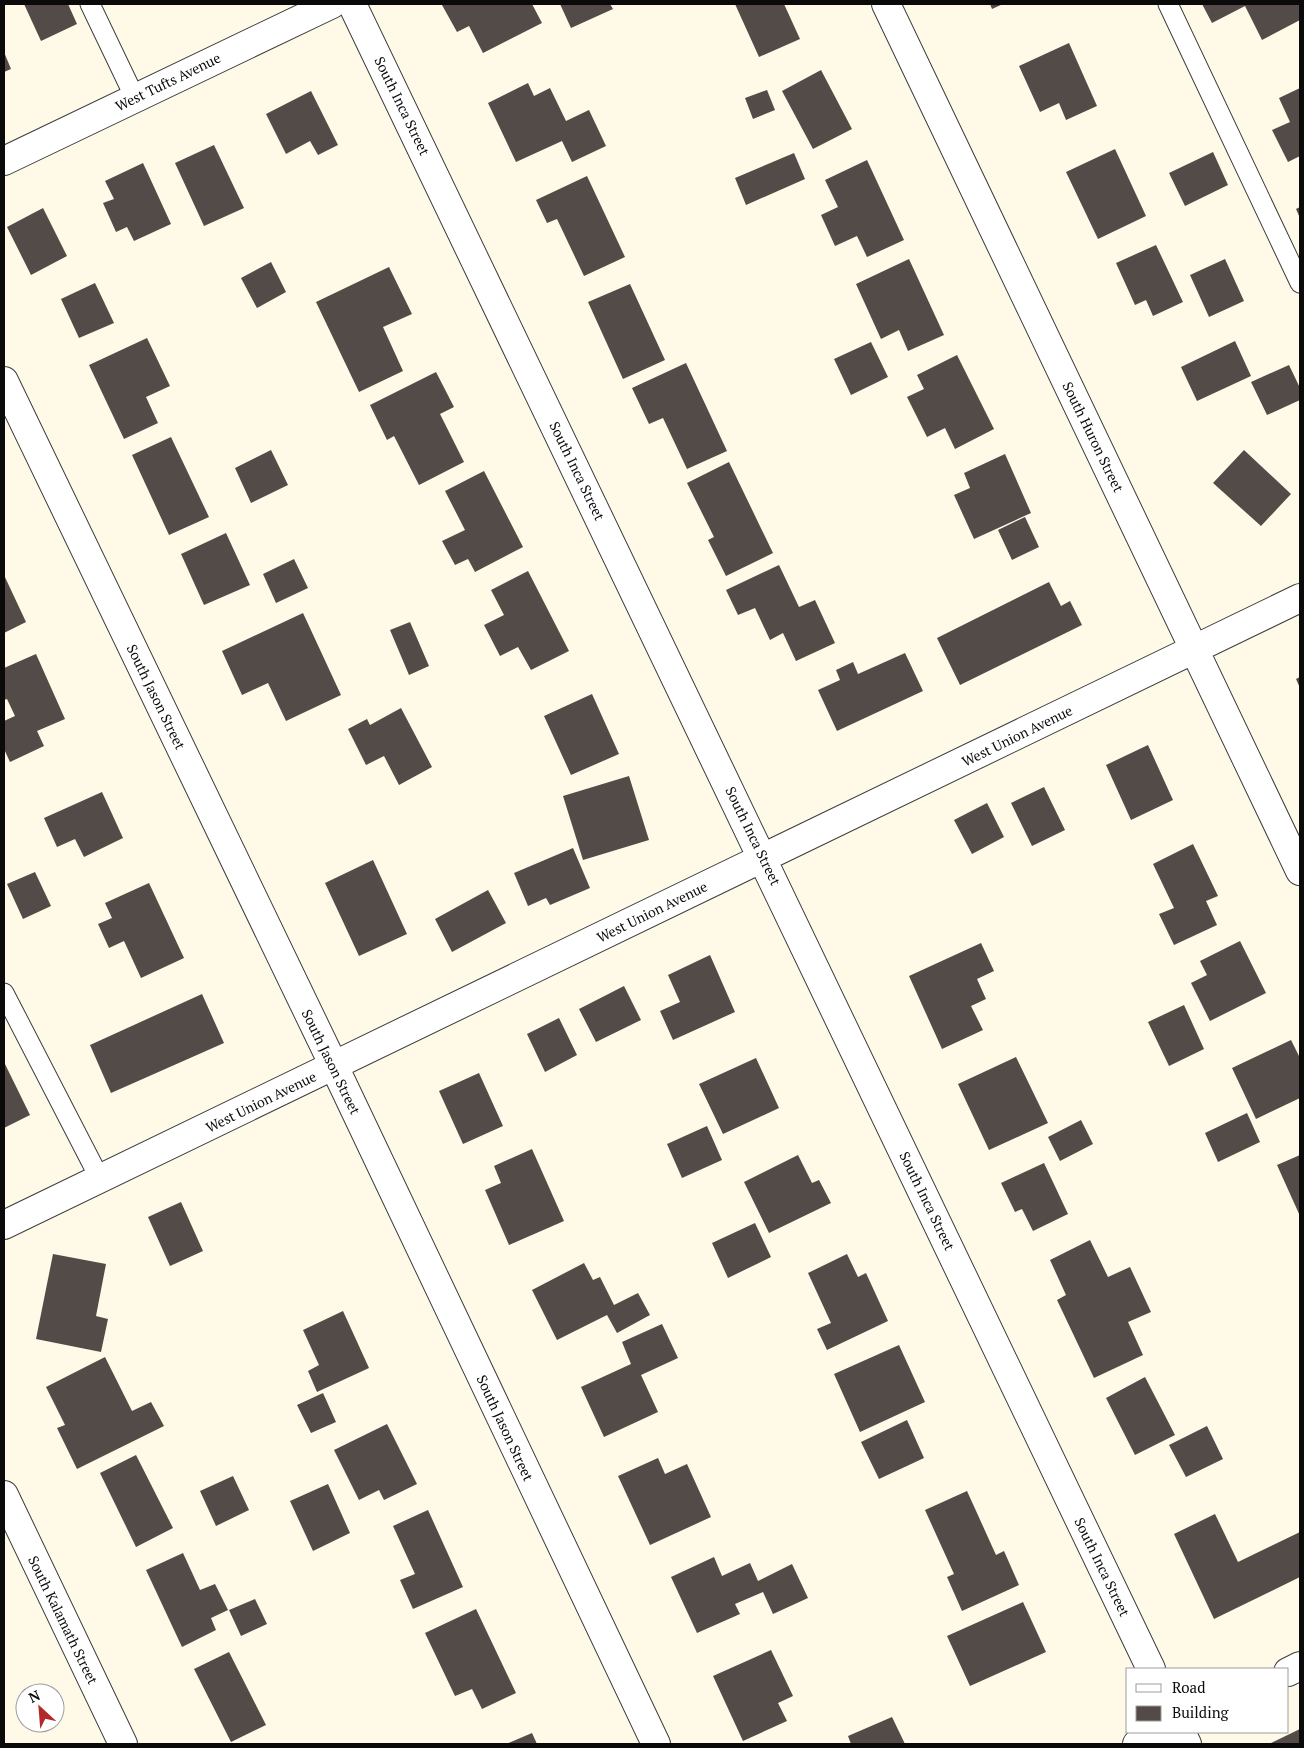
<svg xmlns="http://www.w3.org/2000/svg" width="1304" height="1748" viewBox="0 0 1304 1748" font-family="'PT Serif',serif">
	<style>
		.building { fill: #524b47 }
		.lines { fill: none; stroke-linecap: round; stroke-linejoin: round }
		.service-casing { stroke: #3d3d3d; stroke-width: 21 }
		.minor-casing { stroke: #3d3d3d; stroke-width: 30 }
		.tertiary-casing { stroke: #3d3d3d; stroke-width: 30 }
		.service { stroke: #fff; stroke-width: 19 }
		.minor { stroke: #fff; stroke-width: 28 }
		.tertiary { stroke: #fff; stroke-width: 28 }
		.labels { text-anchor: middle; stroke-width: 5; stroke-linejoin: round; paint-order: stroke }
		.street-label { font-size: 14px; fill: #0a0a0a; stroke: #fff }
	</style>
	<rect width="100%" height="100%" fill="#fefae7"/>
	<path class="building" d="M24,4h44l9,20 -36,17z
		M445,4h87l10,19 -59,30 -14,-27 -12,6 -15,-27z
		M560,4h50l3,5 -42,19z
		M735,4h49l16,35 -41,18z
		M990,4h13l-11,5z
		M1202,4h98v16l-38,20 -17,-34 -33,17z
		M1069,43l28,63 -31,14 -7,-17 -19,9 -21,-46z
		M4,52l7,17 -7,3z
		M821,70l31,59 -39,20 -31,-58z
		M528,83l6,13 16,-8 16,33 23,-11 17,36 -34,16 -10,-21 -46,21 -28,-59z
		M1300,88v68l-12,6 -16,-32 18,-8 -11,-24z
		M767,90l8,20 -22,9 -8,-21z
		M311,91l27,54 -20,10 -8,-14 -24,13 -20,-40z
		M214,145l30,63 -40,18 -29,-63z
		M1115,149l31,67 -48,23 -32,-67z
		M1213,152l15,33 -43,21 -16,-33z
		M794,153l11,26 -59,26 -11,-27z
		M867,160l37,80 -37,17 -10,-21 -22,10 -14,-31 17,-8 -13,-27z
		M143,163l28,61 -37,17 -7,-14 -11,5 -13,-29 11,-4 -9,-18z
		M587,176l38,81 -41,19 -27,-57 -10,4 -11,-23z
		M1300,207v11l-4,-9z
		M43,208l24,48 -36,19 -24,-48z
		M1156,245l27,57 -30,14 -7,-16 -11,5 -19,-42z
		M909,259l35,76 -36,16 -9,-21 -18,9 -25,-55z
		M1225,259l19,42 -35,16 -19,-42z
		M271,262l15,30 -29,16 -16,-30z
		M389,267l23,47 -29,13 20,44 -44,21 -43,-90z
		M95,283l19,40 -35,15 -18,-39z
		M630,284l35,76 -42,19 -35,-77z
		M147,338l23,48 -24,11 12,26 -34,16 -35,-74z
		M1235,341l16,35 -54,25 -16,-34z
		M871,342l17,35 -37,18 -17,-36z
		M957,355l37,74 -39,20 -10,-21 -18,9 -20,-40 17,-8 -7,-14z
		M686,363l41,88 -40,18 -24,-51 -14,6 -17,-36z
		M1289,365l11,23v12l-33,15 -16,-33z
		M436,372l18,35 -14,7 24,48 -45,23 -25,-49 -7,4 -17,-35z
		M171,437l38,80 -40,18 -37,-80z
		M271,450l17,35 -37,18 -16,-35z
		M1244,450l47,44 -30,32 -48,-43z
		M1005,454l26,59 -57,26 -20,-44 16,-7 -6,-15z
		M729,462l44,91 -47,23 -18,-36 6,-3 -27,-54z
		M484,471l39,76 -48,25 -7,-13 -13,6 -13,-24 23,-11 -20,-39z
		M1025,517l14,30 -27,13 -14,-30z
		M226,533l24,52 -46,20 -23,-51z
		M294,559l14,29 -32,15 -13,-29z
		M779,565l20,42 16,-7 20,43 -39,18 -13,-28 -13,7 -15,-32 -17,7 -12,-25z
		M528,571l41,80 -38,19 -13,-23 -18,9 -16,-31 20,-10 -13,-25z
		M4,575l22,47 -22,11z
		M1049,582l12,24 9,-5 12,24 -122,60 -23,-47z
		M303,613l38,82 -55,26 -18,-38 -26,12 -20,-44z
		M410,622l19,44 -20,9 -19,-45z
		M905,653l18,38 -86,40 -19,-41 22,-10 -4,-10 17,-8 5,12z
		M36,654l29,65 -28,12 7,15 -34,16 -6,-13v-28l11,-5 -8,-17 -3,1v-32z
		M1300,677v11l-4,-9z
		M592,694l27,60 -48,21 -27,-59z
		M401,708l31,59 -33,18 -15,-29 -18,9 -18,-36 19,-10 3,6z
		M1148,745l25,55 -42,20 -25,-55z
		M629,776l20,64 -66,20 -20,-64z
		M1044,787l21,43 -33,16 -21,-43z
		M102,792l21,46 -39,19 -9,-18 -18,8 -13,-29z
		M987,803l17,34 -32,17 -18,-34z
		M1193,844l25,52 -12,5 11,24 -43,20 -15,-31 15,-6 -21,-44z
		M573,848l17,40 -40,17 -4,-7 -18,8 -14,-33z
		M373,860l34,74 -48,22 -34,-73z
		M35,872l16,34 -28,13 -16,-35z
		M149,883l35,75 -43,20 -17,-37 -15,7 -11,-24 14,-6 -7,-15z
		M488,890l18,33 -54,29 -17,-33z
		M1240,941l26,52 -56,28 -19,-38 16,-8 -7,-14z
		M981,943l13,28 -17,8 9,20 -15,7 12,24 -41,19 -33,-73z
		M710,955l25,57 -62,28 -13,-29 20,-9 -12,-27z
		M624,986l17,34 -45,22 -17,-33z
		M202,994l22,49 -113,50 -21,-48z
		M1184,1005l20,44 -35,17 -21,-44z
		M559,1018l18,37 -32,17 -18,-38z
		M1291,1040l9,18v40l-44,21 -24,-51z
		M1016,1057l32,66 -59,27 -31,-66z
		M756,1058l23,50 -56,26 -24,-50z
		M4,1062l26,53 -26,13z
		M479,1073l24,53 -40,18 -24,-53z
		M1247,1113l13,29 -42,20 -13,-29z
		M1081,1120l12,24 -33,17 -12,-24z
		M707,1126l15,34 -40,18 -15,-34z
		M532,1149l32,72 -55,24 -24,-55 16,-7 -7,-17z
		M798,1155l14,28 7,-3 12,23 -62,30 -25,-51z
		M1300,1155v61l-23,-51z
		M1044,1163l24,51 -35,17 -11,-22 -7,3 -14,-29z
		M181,1202l22,49 -33,15 -22,-49z
		M755,1223l16,34 -43,21 -16,-35z
		M1090,1240l18,37 22,-10 21,45 -23,10 15,33 -49,23 -37,-78 9,-5 -16,-35z
		M53,1254l53,10 -10,52 12,3 -7,33 -65,-13z
		M847,1254l11,23 8,-4 22,48 -61,29 -10,-21 14,-6 -23,-50z
		M584,1263l9,17 7,-3 14,28 24,-12 12,22 -33,18 -10,-18 -50,25 -25,-50z
		M343,1311l26,57 -52,24 -9,-21 11,-6 -16,-35z
		M662,1324l16,34 -37,17 17,37 -54,25 -23,-50 50,-23 -9,-22z
		M899,1345l26,57 -65,30 -26,-58z
		M105,1357l27,54 19,-9 13,24 -87,43 -20,-41 8,-3 -19,-38z
		M1145,1377l30,58 -40,20 -29,-57z
		M323,1393l13,29 -25,11 -14,-28z
		M907,1420l17,38 -45,21 -18,-37z
		M387,1424l30,60 -33,16 -5,-10 -20,10 -25,-50z
		M1207,1426l16,33 -37,18 -17,-32z
		M136,1455l37,73 -37,19 -36,-74z
		M658,1458l7,16 22,-10 24,53 -61,28 -32,-69z
		M233,1476l16,34 -33,16 -16,-35z
		M328,1484l22,49 -37,18 -23,-50z
		M967,1491l29,64 8,-4 15,34 -57,26 -15,-34 7,-3 -29,-64z
		M428,1510l35,77 -50,22 -13,-29 15,-6 -22,-48z
		M1215,1514l23,48 62,-30v45l-86,42 -40,-85z
		M183,1553l17,37 15,-6 13,26 -17,8 5,12 -34,17 -36,-77z
		M714,1557l8,19 28,-13 8,18 34,-17 16,34 -35,16 -10,-22 -28,12 5,10 -43,19 -26,-56z
		M255,1599l12,25 -26,12 -12,-26z
		M1023,1602l23,50 -76,34 -23,-50z
		M476,1609l40,84 -34,16 -10,-20 -17,7 -30,-63z
		M771,1650l22,46 -15,7 9,18 -44,20 -30,-65z
		M229,1652l37,73 -35,17 -37,-73z
		M892,1717l13,27h-54l-3,-8z
		M1300,1729v15h-31z
		M532,1733l5,11h-31z"/>
	<g class="lines">
		<g class="service-casing">
			<path id="service" d="M90,4l45,94
				M1168,4l132,279
				M4,993l96,186"/>
		</g>
		<g class="minor-casing">
			<path id="minor" d="M352,4l799,1665
				M886,4l414,867
				M4,381l330,685 322,678
				M4,1225l1296,-627
				M4,1495l119,249
				M1288,1672l12,-6
				M1181,1732l6,12
				M1137,1744l26,-12"/>
		</g>
		<g class="tertiary-casing">
			<path id="tertiary" d="M4,161l328,-157"/>
		</g>
		<use href="#service" class="service"/>
		<use href="#minor" class="minor"/>
		<use href="#tertiary" class="tertiary"/>
	</g>
	<g class="labels">
		<g class="street-label">
			<text transform="translate(168 82) rotate(-26)" y="5">West Tufts Avenue</text>
			<text transform="translate(402 106) rotate(64)" y="5">South Inca Street</text>
			<text transform="translate(1093 437) rotate(64)" y="5">South Huron Street</text>
			<text transform="translate(577 471) rotate(64)" y="5">South Inca Street</text>
			<text transform="translate(156 697) rotate(64)" y="5">South Jason Street</text>
			<text transform="translate(1017 736) rotate(-26)" y="5">West Union Avenue</text>
			<text transform="translate(753 836) rotate(64)" y="5">South Inca Street</text>
			<text transform="translate(652 912) rotate(-26)" y="5">West Union Avenue</text>
			<text transform="translate(331 1062) rotate(64)" y="5">South Jason Street</text>
			<text transform="translate(261 1102) rotate(-26)" y="5">West Union Avenue</text>
			<text transform="translate(927 1201) rotate(64)" y="5">South Inca Street</text>
			<text transform="translate(505 1428) rotate(65)" y="5">South Jason Street</text>
			<text transform="translate(1102 1567) rotate(64)" y="5">South Inca Street</text>
			<text transform="translate(63 1620) rotate(64)" y="5">South Kalamath Street</text>
		</g>
	</g>
	<rect width="1304" height="1748" fill="none" stroke="#0a0a0a" stroke-width="10"/>
	<rect x="1126" y="1668" width="162" height="65" fill="#ffffff" stroke="#9d9d9d"/>
	<rect x="1136" y="1684" width="25" height="8" fill="#ffffff" stroke="#9d9d9d"/>
	<text x="1172" y="1693" font-size="15" fill="#0a0a0a">Road</text>
	<rect x="1136" y="1706" width="25" height="15" fill="#524b47" stroke="#9d9d9d"/>
	<text x="1172" y="1718" font-size="15" fill="#0a0a0a">Building</text>
	<g transform="translate(40 1708) rotate(334)"><circle r="24" fill="#ffffff" stroke="#9d9d9d"/>
	<path d="M0-4L9 19L0 12L-9 19Z" fill="#b3292a"/>
	<text y="-8" font-size="14" font-weight="bold" text-anchor="middle" fill="#0a0a0a">N</text>
	</g>
</svg>
